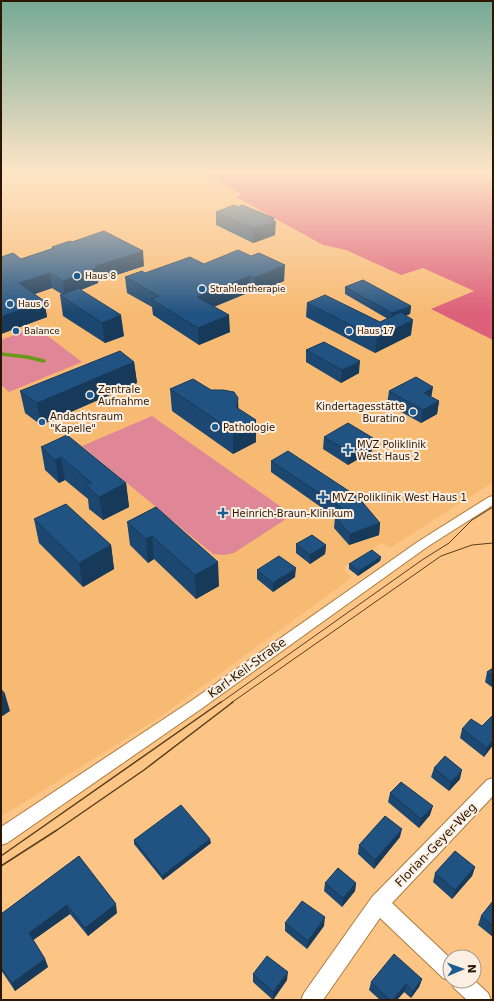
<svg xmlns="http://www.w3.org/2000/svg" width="494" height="1001" viewBox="0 0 494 1001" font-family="'DejaVu Sans',sans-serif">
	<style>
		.built { fill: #f7ba73 }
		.green { fill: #df8796 }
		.forest { fill: #dc607a }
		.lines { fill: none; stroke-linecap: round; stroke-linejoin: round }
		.stream { stroke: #699919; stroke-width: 3.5 }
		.minor-casing { stroke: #ae7a3b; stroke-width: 2 }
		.minor { fill: #fff; fill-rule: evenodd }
		.tram-far1 { stroke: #593d1d; stroke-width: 1 }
		.tram { stroke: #593d1d; stroke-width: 1.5 }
		.wall { fill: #1c4770 }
		.shaded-wall { fill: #173a5b }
		.building { fill: #215382; stroke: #173a5b }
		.poi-dot { fill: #1d5b91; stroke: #fbefe3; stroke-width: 1.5 }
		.labels { text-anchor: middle; stroke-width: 4; stroke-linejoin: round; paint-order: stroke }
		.far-poi-label { font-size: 9px; fill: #2b1700; stroke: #fbefe3; text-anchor: start }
		.poi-label { font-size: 10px; fill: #2b1700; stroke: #fbefe3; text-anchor: start }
		.near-street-label { font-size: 12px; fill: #2b1700; stroke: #fbefe3 }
	</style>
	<rect width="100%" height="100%" fill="#fdc585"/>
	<path class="built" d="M37,173h165l40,22 -6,3 87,47 23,5 55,25 22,-7 51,23 -42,19 61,30v142l-103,66 -9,-5 -39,25 10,10 -195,141 -156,98v-635z"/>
	<path class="green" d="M36,327l46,35 -73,30 -8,-7v-45z
		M152,416l128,90 6,6v7l-52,34 -10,2 -11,-1 -131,-108z"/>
	<path class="forest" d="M202,173h291v167l-62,-31 43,-18 -51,-23 -22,7 -55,-25 -23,-5 -87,-48 5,-3z"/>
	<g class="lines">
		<path class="stream" d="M1,354l26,3 17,4"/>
		<g class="minor-casing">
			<path id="minor" d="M493,496v9l-66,42 -226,162 -194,134 -6,2v-18l190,-126 228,-160 70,-44z
				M493,778v18l-101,107 58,55v23l-7,-3 -63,-60 -57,82h-22l3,-7 68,-96 115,-117z
				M474,980l14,13 3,7h-24l-13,-12 -3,-7h23z"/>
		</g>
		<use href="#minor" class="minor"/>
		<path class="tram-far1" d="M220,703l202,-143 27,-17 23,-23 21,-13
			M231,703l210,-147 31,-11 21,-2"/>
		<path class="tram" d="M1,856l220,-154
			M1,866l56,-36 87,-60 89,-68"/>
	</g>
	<path class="wall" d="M238,207l36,11 1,17 -22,8 -37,-18v-13z
		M72,242l72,24 -46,15v2l-17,7 43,46 -19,7 -42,-27 -3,-21h3l-11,-7 -18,6 10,7 3,16 -46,17v-77l20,2 32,-10 -1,-2z
		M204,264l80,17 -30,13 -4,-2 -36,15 16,25 -31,13 -46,-30 -1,-8 -25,-14 -2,-16 20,-4z
		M345,287l66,19 -1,8 -4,1 5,20 -36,18 -69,-36 1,-14 73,19 8,-3 -43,-25z
		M306,350l53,23 -18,10 -35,-21z
		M134,362l3,21 -96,42 -16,-12 -5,-22z
		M170,389l69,20 17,33 -23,12 -61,-43z
		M389,391l42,6 8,4 -2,13 -16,9 -34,-19z
		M324,437l49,1 -1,13 -24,14 -25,-16z
		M41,447l85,36 3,24 -26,13 -14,-11 -1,-10 -23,-19 -6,3 -14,-13z
		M271,461l109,62 -1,12 -30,10 -15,-17 1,-11 -64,-45z
		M156,507l63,79 -23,13 -42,-40 -6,4 -18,-18 -3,-23z
		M34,519l77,26 3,24 -31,18 -44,-44z
		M296,544l30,1 -1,9 -15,10 -14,-11z
		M381,557l-1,4 -22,15 -9,-7v-5z
		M257,570l38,7 -22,15 -16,-13z
		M493,668v20l-8,-6 2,-10z
		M493,715v30l-9,12 -24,-19 2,-9 20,-3z
		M434,768l26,11 -11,12 -18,-14z
		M390,793l40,22 -11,13 -31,-26z
		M400,837l-26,32 -16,-15 1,-9z
		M134,840l77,3 -48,37 -29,-36z
		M79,856l38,57 -29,23 -18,-22 -37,26 12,19 3,8 -33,24 -14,-21v-56z
		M475,867l-3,9 -20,23 -19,-17 2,-9z
		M325,883h31l-1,8 -13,16 -18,-16z
		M493,901v36l-15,-12 3,-9z
		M285,923l39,3 -17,23 -22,-18z
		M253,974l34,6 -14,20 -20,-18z
		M422,979l-3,8 -8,11 -7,-6 -7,8h-17l-11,-10 2,-8z"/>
	<path class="shaded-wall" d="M274,218l-1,4h3l-1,13 -22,8v-14z
		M143,251l1,15 -46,15v2l-33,13 -2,-15 33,-15z
		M285,265l-1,16 -30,13v-16z
		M50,273l2,15 -31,11 -2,-16z
		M250,276v16l-53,21v-16z
		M44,301l3,16 -46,17v-17z
		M411,306l-1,8 -19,7 1,-8z
		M121,315l3,21 -19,7 -3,-20z
		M229,315l1,17 -31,13 -1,-17z
		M413,320l-2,15 -36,18 2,-15z
		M360,361l-1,12 -18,10 1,-13z
		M134,362l3,21 -96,42 -4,-22z
		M433,387l-2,12 -7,-6z
		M238,398l1,22 -3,-13z
		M439,401l-2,13 -16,9 2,-13z
		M256,420v22l-23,12v-23z
		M373,438l-1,13 -24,14 2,-13z
		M61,457l4,23 -6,3 -4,-23z
		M126,483l3,24 -26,13 -4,-23z
		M380,523l-1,12 -30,10 1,-11z
		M152,536l2,23 -6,4 -2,-24z
		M111,545l3,24 -31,18 -4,-24z
		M326,545l-1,9 -15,10v-9z
		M381,557l-1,4 -22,15 1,-5z
		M218,562l1,24 -23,13 -1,-24z
		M296,568l-1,9 -22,15v-9z
		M5,694l5,17 -9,6v-20z
		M493,740v5l-9,12 3,-9z
		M462,770l-2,9 -11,12 2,-9z
		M433,806l-3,9 -11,13 2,-9z
		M402,829l-2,8 -26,32 1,-9z
		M210,839l1,4 -48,37 -1,-4z
		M475,867l-3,9 -20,23 3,-9z
		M356,883l-1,8 -13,16 1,-9z
		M116,904l1,9 -29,23 -3,-8z
		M67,905l3,9 -38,27 -3,-8z
		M325,917l-1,9 -17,23 1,-8z
		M45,959l3,8 -33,24 -3,-8z
		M288,972l-1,8 -14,20v-8z
		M422,979l-3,8 -8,11 2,-7z
		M406,984l-2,8 -7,8h-4z"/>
	<path class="building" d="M234,205l4,2 4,-2 32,13 -3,1 5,3 -23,7 -37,-17z
		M104,231l39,20 -47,15v2l-33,13 -13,-8 -31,10 25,18 -43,16v-60l12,-4 8,6 33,-11 -2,-1 18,-6 2,1z
		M238,250l13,6 8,-3 26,12 -31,13 -4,-2 -53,21 32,18 -31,13 -47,-29 8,-3 -34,-19 17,-6 3,2 45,-16 14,7z
		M363,280l48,26 -19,7 -47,-26z
		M80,288l1,2 40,25 -19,8 -42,-28z
		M325,295l55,27 21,-10 12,8 -36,18 -70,-35z
		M324,342l36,19 -18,9 -36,-20z
		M120,351l14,11 -97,41 -17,-12z
		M416,377l17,10 -9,6 15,8 -16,9 -34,-19z
		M193,379l18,11h12l11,2 4,6 -2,9 20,13 -23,11 -63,-42z
		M348,423l25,15 -23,14 -26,-15z
		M67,435l59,48 -27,14 -13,-12 6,-2 -31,-26 -6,3 -14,-13z
		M288,451l70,46 22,26 -30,11 -15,-17 11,-6 -75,-50z
		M66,504l45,41 -32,18 -45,-44z
		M156,507l62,55 -23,13 -43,-39 -6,3 -19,-17z
		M312,535l14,10 -16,10 -14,-11z
		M372,550l9,7 -22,14 -10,-7z
		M279,556l17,12 -23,15 -16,-13z
		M493,668v9l-6,-5z
		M1,689l4,5 -4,3z
		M493,715v25l-6,8 -25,-19 9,-10 11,7z
		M445,756l17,14 -11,12 -17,-14z
		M401,782l32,24 -12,13 -31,-26z
		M181,805l29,34 -48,37 -28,-36z
		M385,816l17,13 -27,31 -16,-15z
		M455,851l20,16 -20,23 -20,-17z
		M79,856l37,48 -31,24 -18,-23 -38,28 16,26 -33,24 -11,-16v-53z
		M338,868l18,15 -13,15 -18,-15z
		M302,901l23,16 -17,24 -23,-18z
		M493,901v25l-12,-10z
		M394,954l28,25 -9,12 -7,-7 -13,16h-3l-19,-18z
		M267,956l21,16 -15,20 -20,-18z"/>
	<linearGradient id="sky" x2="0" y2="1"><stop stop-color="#75a995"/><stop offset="0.55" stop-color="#fee5c8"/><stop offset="1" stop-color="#fee5c8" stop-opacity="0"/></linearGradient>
	<rect width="494" height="313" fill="url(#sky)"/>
	<g class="poi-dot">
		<circle cx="77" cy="276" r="4"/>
		<circle cx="202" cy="289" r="4"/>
		<circle cx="10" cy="304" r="4"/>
		<circle cx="16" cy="331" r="4"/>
		<circle cx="349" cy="331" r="4"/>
		<circle cx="90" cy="395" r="4"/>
		<circle cx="413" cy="412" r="4"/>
		<circle cx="42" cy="422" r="4"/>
		<circle cx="215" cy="427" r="4"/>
		<path d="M346 444h4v4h4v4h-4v4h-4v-4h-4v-4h4z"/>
		<path d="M321 491h4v4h4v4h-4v4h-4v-4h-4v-4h4z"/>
		<path d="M221 507h4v4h4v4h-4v4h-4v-4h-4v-4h4z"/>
	</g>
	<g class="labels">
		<g class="far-poi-label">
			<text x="85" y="279">Haus 8</text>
			<text x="210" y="292">Strahlentherapie</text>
			<text x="18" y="307">Haus 6</text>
			<text x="24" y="334">Balance</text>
			<text x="357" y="334">Haus 17</text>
		</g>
		<g class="poi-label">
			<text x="98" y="393">Zentrale<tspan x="98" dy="12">Aufnahme</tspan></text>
			<text x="405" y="410" text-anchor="end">Kindertagesstätte<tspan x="405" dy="12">Buratino</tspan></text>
			<text x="50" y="420">Andachtsraum<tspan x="50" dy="12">"Kapelle"</tspan></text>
			<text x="223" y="431">Pathologie</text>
			<text x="357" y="448">MVZ Poliklinik<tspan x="357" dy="12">West Haus 2</tspan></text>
			<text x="332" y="501">MVZ Poliklinik West Haus 1</text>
			<text x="232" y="517">Heinrich-Braun-Klinikum</text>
		</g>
		<g class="near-street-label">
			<text transform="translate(247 668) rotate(-36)" y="4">Karl-Keil-Straße</text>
			<text transform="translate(436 845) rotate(-46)" y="4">Florian-Geyer-Weg</text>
		</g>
	</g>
	<rect width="494" height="1001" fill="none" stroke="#2b1700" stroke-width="4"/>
	<g transform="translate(462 969) rotate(88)"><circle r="19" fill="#fbefe3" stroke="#a89988"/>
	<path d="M0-3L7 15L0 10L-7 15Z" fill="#1d5b91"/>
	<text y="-6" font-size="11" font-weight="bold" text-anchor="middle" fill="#2b1700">N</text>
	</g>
</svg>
